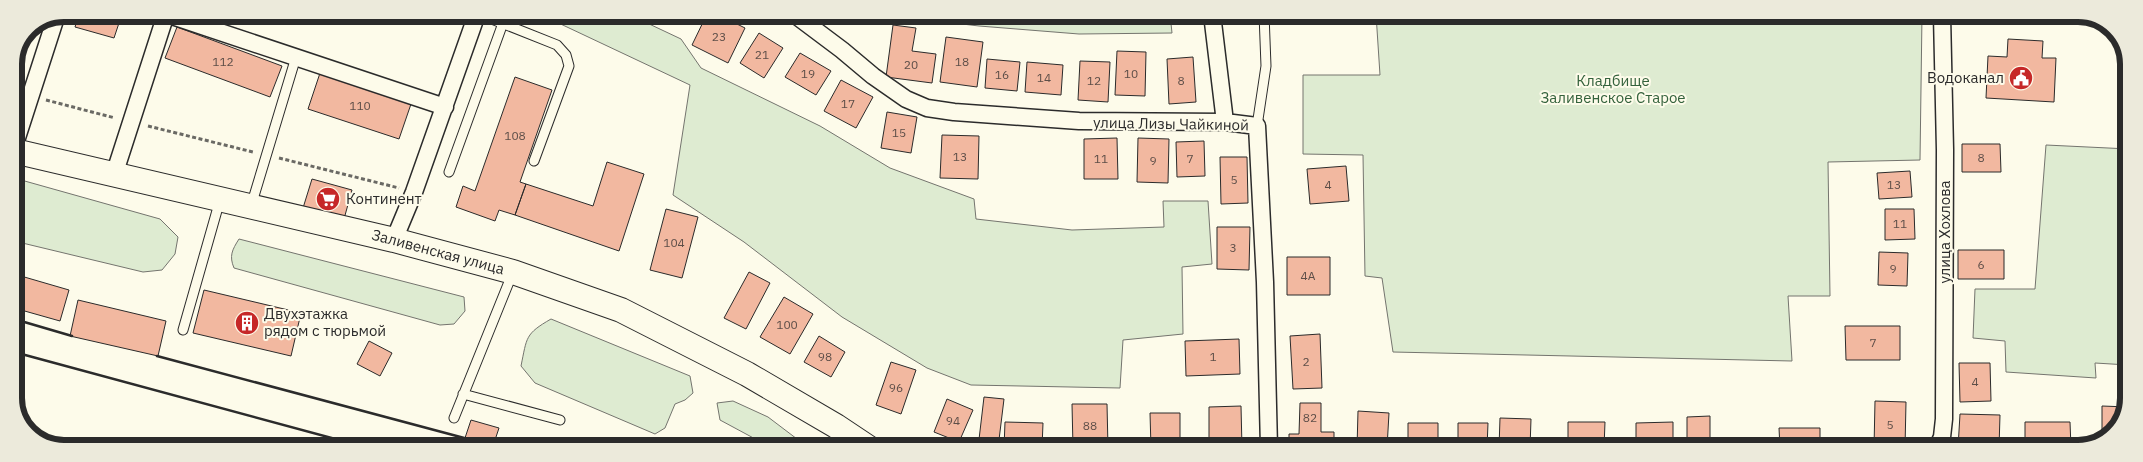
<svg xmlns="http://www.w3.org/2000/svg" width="2143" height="462" viewBox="0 0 2143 462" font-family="'IBM Plex Sans',sans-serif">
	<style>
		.green { fill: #deebd1; stroke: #74746e }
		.building { fill: #f2b8a0; stroke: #2b2b2b }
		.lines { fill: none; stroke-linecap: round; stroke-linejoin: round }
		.lane-casing { stroke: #2b2b2b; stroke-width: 11 }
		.street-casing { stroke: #2b2b2b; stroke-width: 19 }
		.secondary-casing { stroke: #2b2b2b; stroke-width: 26 }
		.path { stroke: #6a6964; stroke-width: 3; stroke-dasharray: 4 2.5; stroke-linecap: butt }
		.lane { stroke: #fdfbea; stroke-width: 9 }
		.street { stroke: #fdfbea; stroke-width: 16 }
		.secondary { stroke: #fdfbea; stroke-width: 24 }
		.wall { stroke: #2b2b2b; stroke-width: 2.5 }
		.labels { text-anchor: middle; stroke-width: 4; stroke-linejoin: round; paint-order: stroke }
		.number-label { font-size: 12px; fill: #5d4e48 }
		.poi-label { font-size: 15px; fill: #2b2b2b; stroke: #fdfbea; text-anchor: start }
		.park-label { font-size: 15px; fill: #34623c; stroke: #fdfbea }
		.street-label { font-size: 15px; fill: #2b2b2b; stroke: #fdfbea }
		.rim { fill: none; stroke: #2b2b2b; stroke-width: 6 }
	</style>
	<rect width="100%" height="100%" fill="#fdfbea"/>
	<path class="green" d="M550,14h78l53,25 20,29 119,58 70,42 84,31 2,20 96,11 92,-3 -1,-26h45l4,63 -30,3 1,67 -60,6 -3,48 -149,-3 -44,-17 -85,-51 -98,-75 -71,-47 17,-110 -140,-66z
		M903,14h267l2,19 -93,1 -100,-8 -76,-9z
		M1376,14l546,1 -2,145 -92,2 2,134h-42l4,65 -399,-9 -11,-74 -17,-2 -2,-121 -60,-1v-79h77z
		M2046,145l83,4 -1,216 -33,-2 1,15 -90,-6 -1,-31 -32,-3 2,-49h60z
		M14,178l146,41 18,18 -3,17 -13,16 -19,2 -129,-31z
		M239,239l225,58 1,14 -11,13 -14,1 -206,-57c-5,-12 -2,-18 5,-29z
		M551,319l139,57 3,17 -8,7 -10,4 -10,24 -10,6 -120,-51 -14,-17c6,-29 4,-32 30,-47z
		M733,401l35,16 33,25 -2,6h-27l-52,-28 -3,-17z"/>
	<path class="building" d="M79,14h43l-8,24 -39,-11z
		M660,14h23l-3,8z
		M707,14h10l28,14 -17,35 -36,-18z
		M893,25l23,3 -4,23 24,3 -4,29 -46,-6z
		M177,27l105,39 -12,31 -105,-39z
		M759,33l24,15 -19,30 -24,-15z
		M946,37l37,5 -6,45 -37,-5z
		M2008,39l35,2 -1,17h14l-2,44 -68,-4 2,-42 19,1z
		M1117,51l29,1 -1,44 -30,-1z
		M800,53l31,18 -15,24 -31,-18z
		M1193,57l3,45 -27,2 -2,-45z
		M987,59l33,3 -3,29 -32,-3z
		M1080,61l30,1 -2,40 -30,-2z
		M1027,62l36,3 -2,30 -36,-3z
		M320,73l91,31 -12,35 -91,-30z
		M515,77l37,13 -32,92 6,2 -11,31 -16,-5 -4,11 -39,-14 7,-21 12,5z
		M841,80l32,17 -17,31 -32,-17z
		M887,112l30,5 -6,36 -30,-5z
		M942,135l37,1 -1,43 -38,-1z
		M1117,138l1,41h-34v-40z
		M1138,138l31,1 -1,44 -31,-1z
		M1204,141l1,35 -28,1 -1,-35z
		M1962,144h38l1,28h-39z
		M1220,157h27l1,46 -27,1z
		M607,162l37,12 -25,77 -104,-36 11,-31 67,22z
		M1346,166l3,35 -39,3 -3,-35z
		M1910,171l2,26 -33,2 -2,-26z
		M312,179l40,11 -8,29 -41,-11z
		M666,209l32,8 -16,61 -32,-8z
		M1885,209h29l1,30 -30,1z
		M1217,227h33l-1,43 -32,-1z
		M1958,250h46v29h-46z
		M1879,252l29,1 -1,33 -29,-1z
		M1287,257h43v38h-43z
		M749,272l21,11 -24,46 -22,-11z
		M14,274l55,16 -9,31 -46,-13z
		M204,290l97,23 -10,43 -98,-23z
		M784,297l29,17 -23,40 -30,-17z
		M78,300l88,21 -8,35 -88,-20z
		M1845,326h55v34h-54z
		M1320,334l2,54 -29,1 -3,-53z
		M819,336l26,16 -14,25 -27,-15z
		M1239,339l1,35 -54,2 -1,-35z
		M369,341l23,12 -12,23 -23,-12z
		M891,362l25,8 -15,44 -25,-9z
		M1959,363h31l1,38 -31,1z
		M984,397l20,2 -6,49h-20z
		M947,399l26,11 -14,32 -25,-10z
		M1875,401l31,1 -1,46h-31z
		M1300,403h21v29h13v16h-45v-14h10z
		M1072,404h35l1,44h-35z
		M1241,406l1,42h-33v-41z
		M2102,406l26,1 -15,27h-11z
		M1358,411l31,2 -2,35h-30z
		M1150,413h30v35h-29z
		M1960,414l40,1 -1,33h-41z
		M1710,416v32h-23v-31z
		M1500,418l31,1 -1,29h-31z
		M471,420l28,8 -6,18 -28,-8z
		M1005,422l38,1 -1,25h-38z
		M1568,422h37l-1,26h-36z
		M1673,422v26h-37v-25z
		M2025,422h45l1,26h-46z
		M1408,423h30v25h-30z
		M1458,423h30l-1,25h-29z
		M1779,428h41v20h-40z"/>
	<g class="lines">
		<g class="lane-casing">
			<path id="lane" d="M479,14l78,31 9,10 3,11 -35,95
				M1257,126l9,-60 -2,-52
				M449,172l54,-149
				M251,206l45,-149
				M183,330l37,-130
				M463,394l97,26
				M454,418l59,-146"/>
		</g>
		<g class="street-casing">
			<path id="street" d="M166,14l279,93
				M794,14l48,36 31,26 33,23 21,9 27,4 125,9 146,1 32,4 8,156 4,166
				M1212,14l13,108
				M14,147l42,-130
				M114,175l52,-161
				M394,240l20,-48 63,-178
				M1937,448l5,-11 2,-18 1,-269 -3,-135"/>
		</g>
		<g class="secondary-casing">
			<path id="secondary" d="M14,151l380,89 119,32 108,38 126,64 89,52 33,22"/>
		</g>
		<path class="path" d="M46,100l69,18
			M148,126l105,26
			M279,158l120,30"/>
		<use href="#lane" class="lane"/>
		<use href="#street" class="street"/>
		<use href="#secondary" class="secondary"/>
		<path class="wall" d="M14,319l58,17
			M14,352l351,95
			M157,356l311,83
			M490,445l8,3"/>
	</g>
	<defs>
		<g id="civic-disc" transform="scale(1.25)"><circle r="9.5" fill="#c62828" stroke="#fdfbea"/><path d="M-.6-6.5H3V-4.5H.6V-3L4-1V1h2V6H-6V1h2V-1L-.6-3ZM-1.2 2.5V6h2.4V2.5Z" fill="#fff"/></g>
		<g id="supermarket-disc" transform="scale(1.25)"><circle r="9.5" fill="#c62828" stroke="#fdfbea"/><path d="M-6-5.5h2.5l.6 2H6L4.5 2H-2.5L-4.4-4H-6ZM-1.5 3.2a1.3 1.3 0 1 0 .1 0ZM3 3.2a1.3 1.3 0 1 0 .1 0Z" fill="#fff"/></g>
		<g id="building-disc" transform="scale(1.25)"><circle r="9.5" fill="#c62828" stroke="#fdfbea"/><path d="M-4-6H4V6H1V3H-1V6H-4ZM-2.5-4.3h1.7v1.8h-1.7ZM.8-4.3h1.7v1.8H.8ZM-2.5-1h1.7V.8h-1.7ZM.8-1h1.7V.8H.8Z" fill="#fff"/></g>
	</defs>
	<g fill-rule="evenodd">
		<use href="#civic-disc" x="2021" y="78"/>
		<use href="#supermarket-disc" x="328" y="199"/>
		<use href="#building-disc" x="247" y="323"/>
	</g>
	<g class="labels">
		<g class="number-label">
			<text x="719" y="41">23</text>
			<text x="762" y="59">21</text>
			<text x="223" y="66">112</text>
			<text x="962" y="66">18</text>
			<text x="911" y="69">20</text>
			<text x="808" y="78">19</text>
			<text x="1131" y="78">10</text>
			<text x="1002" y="79">16</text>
			<text x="1044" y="82">14</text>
			<text x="1094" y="85">12</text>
			<text x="1181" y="85">8</text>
			<text x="848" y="108">17</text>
			<text x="360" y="110">110</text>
			<text x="899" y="137">15</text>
			<text x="515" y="140">108</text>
			<text x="960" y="161">13</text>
			<text x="1981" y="162">8</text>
			<text x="1101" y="163">11</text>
			<text x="1190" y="163">7</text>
			<text x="1153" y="165">9</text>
			<text x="1234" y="184">5</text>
			<text x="1328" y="189">4</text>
			<text x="1894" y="189">13</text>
			<text x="1900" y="228">11</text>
			<text x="674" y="247">104</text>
			<text x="1233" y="252">3</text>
			<text x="1981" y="269">6</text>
			<text x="1893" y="273">9</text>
			<text x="1308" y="280">4А</text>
			<text x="787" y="329">100</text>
			<text x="1873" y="347">7</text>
			<text x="825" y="361">98</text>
			<text x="1213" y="361">1</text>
			<text x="1306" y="366">2</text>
			<text x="1975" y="386">4</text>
			<text x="896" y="392">96</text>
			<text x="1310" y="422">82</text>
			<text x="953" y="425">94</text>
			<text x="1890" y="429">5</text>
			<text x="1090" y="430">88</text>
		</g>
		<g class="poi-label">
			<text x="2004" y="83" text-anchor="end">Водоканал</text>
			<text x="346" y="204">Континент</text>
			<text x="264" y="319">Двухэтажка<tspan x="264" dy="17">рядом с тюрьмой</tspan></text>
		</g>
		<g class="park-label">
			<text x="1613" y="86">Кладбище<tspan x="1613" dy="17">Заливенское Старое</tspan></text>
		</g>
		<g class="street-label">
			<text transform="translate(1171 124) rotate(1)" y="5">улица Лизы Чайкиной</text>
			<text transform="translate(1945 232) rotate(-90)" y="5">улица Хохлова</text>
			<text transform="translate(438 252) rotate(15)" y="5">Заливенская улица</text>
		</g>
	</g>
	<path d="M0 0H2143V462H0ZM64 22H2078A42 42 0 0 1 2120 64V398A42 42 0 0 1 2078 440H64A42 42 0 0 1 22 398V64A42 42 0 0 1 64 22Z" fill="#eceadb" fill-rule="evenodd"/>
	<path class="rim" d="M64 22H2078A42 42 0 0 1 2120 64V398A42 42 0 0 1 2078 440H64A42 42 0 0 1 22 398V64A42 42 0 0 1 64 22Z"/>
</svg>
